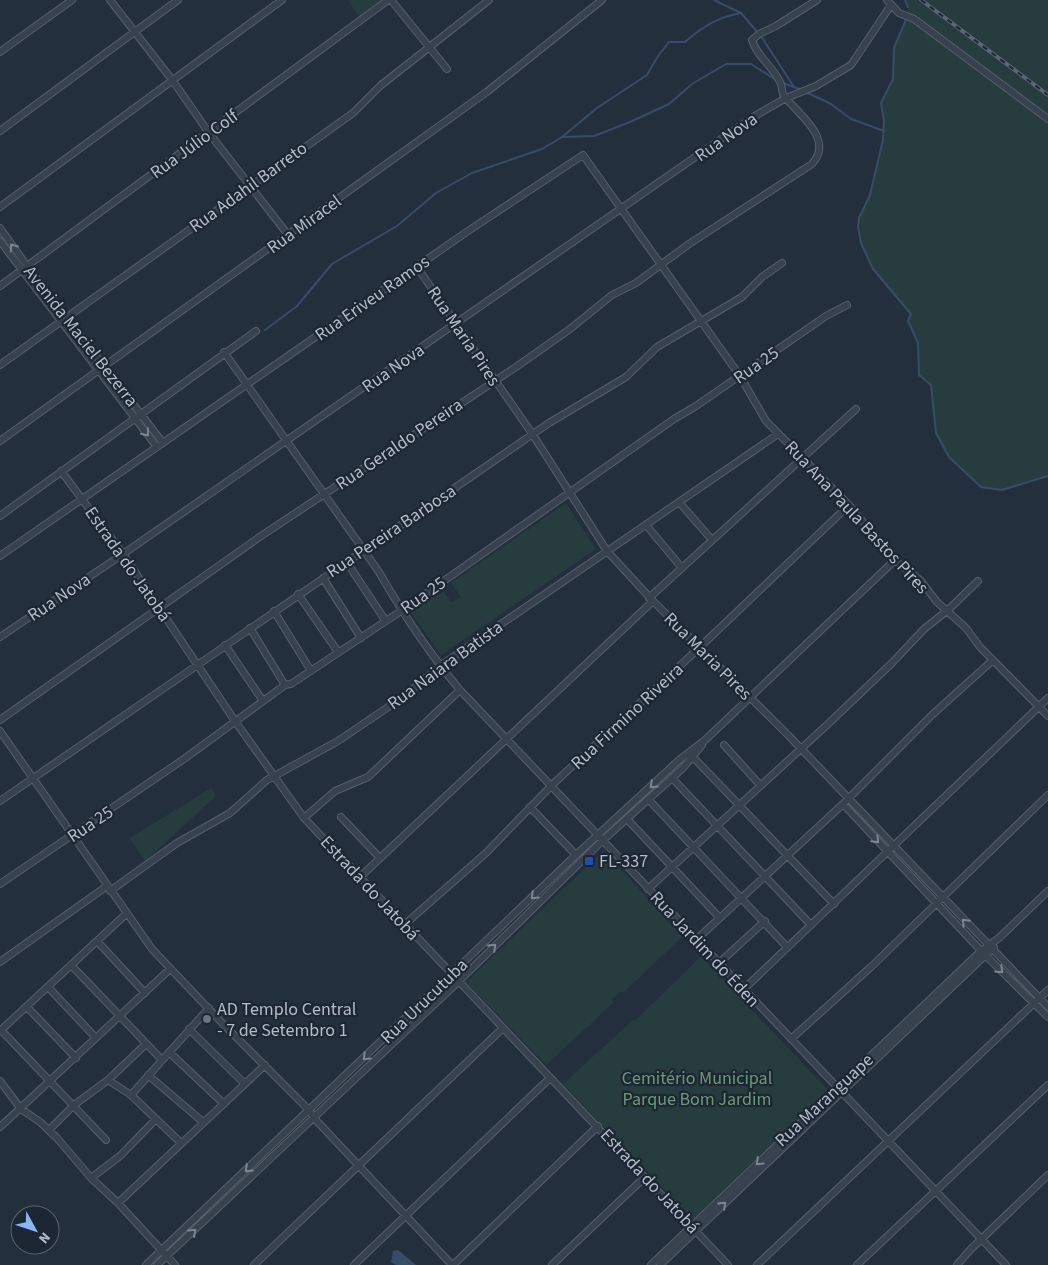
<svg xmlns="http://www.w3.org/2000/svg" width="1048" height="1265" viewBox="0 0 1048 1265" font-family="'Source Sans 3',sans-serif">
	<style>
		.green { fill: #263c3f }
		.water { fill: #394c67 }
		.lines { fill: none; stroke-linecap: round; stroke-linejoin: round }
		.stream { stroke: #394c67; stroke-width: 2 }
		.minor-casing { stroke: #565f6c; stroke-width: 8 }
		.minor { stroke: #38414e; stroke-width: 6 }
		.rail-casing { stroke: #5a6575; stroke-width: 4 }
		.rail { stroke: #1d2633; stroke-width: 2; stroke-dasharray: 5.5; stroke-linecap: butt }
		.oneway { stroke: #7c8592 }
		.transit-dot { fill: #1a4fb4; stroke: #1d2633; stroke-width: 2 }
		.worship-dot { fill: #6b7280; stroke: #1d2633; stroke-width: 2 }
		.labels { text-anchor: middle; stroke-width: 4.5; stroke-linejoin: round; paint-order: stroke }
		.street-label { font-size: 18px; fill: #b4bcc9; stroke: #1d2633 }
		.poi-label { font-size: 18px; fill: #b4bcc9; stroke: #1d2633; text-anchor: start }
		.park-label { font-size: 18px; fill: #6b9a76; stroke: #1d2633 }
	</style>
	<rect width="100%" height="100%" fill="#242f3e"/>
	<path class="green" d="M348,0h33l-22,17z
		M905,0h143v476l-46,14 -21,-3 -32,-30 -13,-24 -5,-48 -12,-10 -1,-32 -10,-22 3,-7 -38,-45 -12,-26 -3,-16 1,-9 11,-23 13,-55 1,-19 -3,-18 12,-24 1,-31 13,-31 1,-10z
		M566,503l30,46 -155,106 -31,-44 32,-22 9,13 10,-5 -10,-14z
		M211,788l5,8 -71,65 -15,-23z
		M604,850l78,87 -58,55h-4l-8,7 1,4 -67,62 -80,-83z
		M701,956l127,134 -135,129 -130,-135 70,-64 2,1z"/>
	<path class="water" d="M398,1250l18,15h-20l-5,-3 2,-11z"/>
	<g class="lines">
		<path class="stream" d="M714,0l27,13
			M905,0l3,7
			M907,17l-13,31 -1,31 -12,24 3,18 -1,19 -13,55 -11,23 -1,9 3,16 12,26 38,45 -3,7 10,22 1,32 12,10 5,48 13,24 32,30 21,3 46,-14
			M761,36l33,51
			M783,83l19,7
			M806,92l25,12 20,15 33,12
			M562,137l35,-29 50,-33 11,-19 11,-14h16c17,-15 33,-25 56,-29l17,20
			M265,330l32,-24 35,-42 65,-38 39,-33 36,-20 70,-24 20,-12 32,-1 36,-14 39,-18 23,-20 34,-20h25l25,16"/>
		<g class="minor-casing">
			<path id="minor" d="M110,0l63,81 36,52 80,103
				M391,0l56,69
				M887,0l12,13 15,6 134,100
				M0,52l72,-52
				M0,131l178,-131
				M0,207l282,-207
				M0,228l27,38 136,177
				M0,241l157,206
				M417,267l116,168 74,116 46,50 135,134 260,272
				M0,286l388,-286
				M224,352l155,220c24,42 50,81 81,118l546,575
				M0,365l353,-252 27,-27 109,-86
				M0,441l488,-350 114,-91
				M61,471l62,83 112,167 69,97 424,447
				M679,502l33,38
				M0,516l256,-185
				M646,525l36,43
				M0,556l468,-325 115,-76 157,221 26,45 83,84 46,55 25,20 17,22 29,26 14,19 68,69
				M346,561l39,59
				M323,578l38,60
				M298,594l40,58
				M649,598l207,-189
				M274,611l37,60
				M250,628l35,57
				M0,637l123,-83 630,-437 33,-19 30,-12 35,-21 40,-60
				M225,645l38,56
				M0,720l261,-184 255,-169 54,-38 42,-34 24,-12 53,-39 123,-80c23,-25 -14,-50 -28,-68 -3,-4 -1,-9 -4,-14 -7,-16 -23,-25 -28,-42l7,-6 17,-8 41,-26
				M0,731l152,218 72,76 86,86 4,7 138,147
				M724,745l36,40
				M691,755l143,149
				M672,778l139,147
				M649,800l138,147
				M0,801l549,-378 77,-46 31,-30 85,-50 20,-20 20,-14
				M843,804l143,152 62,61
				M530,807l46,48
				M341,817l38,40
				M304,818l31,-27 33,-14 92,-87
				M627,819l92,98
				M359,878l294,-277
				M0,884l184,-125 101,-74 6,-1 110,-73 273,-192 22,-13 130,-90 21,-11
				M648,889l180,-165 64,-61 32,-34 24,-19 30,-29
				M110,891l67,-48 53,-30 37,-33 71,-39 65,-44 37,-31 338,-232
				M404,925l82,-72 65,-67 148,-138 150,-143
				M696,940l147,-136 90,-90 60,-54
				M97,941l48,52
				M0,962l107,-76
				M719,963l46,-42
				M71,965l91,95
				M48,987l48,51
				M743,990l305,-292
				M27,1007l49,51
				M189,1029l56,55
				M1,1030l105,110
				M0,1031l126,-117
				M791,1039l81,-73 176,-171
				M169,1052l55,52
				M148,1075l55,47
				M108,1080l23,15 50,48
				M0,1081l21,28 19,13 17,16 34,40 27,25 57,62
				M131,1095l78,-87
				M0,1127l170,-158
				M49,1130l25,-25 34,-25 38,-36
				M91,1178l29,-22 36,-37
				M118,1203l147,-138
				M146,1265l430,-410 102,-94 26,-20 191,-181
				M157,1265l301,-283 144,-141 81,-73 19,-23
				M254,1265l249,-237
				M354,1265l196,-187
				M453,1265l145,-139
				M552,1265l93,-88
				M651,1265l330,-314 18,-13 49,-47
				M660,1265l334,-318
				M757,1265l291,-275
				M857,1265l191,-180
				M957,1265l14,-16 77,-74"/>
		</g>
		<use href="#minor" class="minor"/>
		<g class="rail-casing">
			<path id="rail" d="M921,0l127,95"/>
		</g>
		<use href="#rail" class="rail"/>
	</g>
	<defs><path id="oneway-chevron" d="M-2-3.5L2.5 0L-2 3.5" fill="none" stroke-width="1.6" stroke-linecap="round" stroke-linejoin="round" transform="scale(1.25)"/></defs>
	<g class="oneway">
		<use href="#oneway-chevron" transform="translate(13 247) rotate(-125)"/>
		<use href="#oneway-chevron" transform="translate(146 433) rotate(52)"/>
		<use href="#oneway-chevron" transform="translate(653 785) rotate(137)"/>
		<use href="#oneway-chevron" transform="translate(876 840) rotate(46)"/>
		<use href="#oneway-chevron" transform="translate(534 896) rotate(136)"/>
		<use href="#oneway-chevron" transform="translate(965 922) rotate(-134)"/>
		<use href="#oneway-chevron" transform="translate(493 947) rotate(-44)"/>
		<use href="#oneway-chevron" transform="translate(1000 970) rotate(44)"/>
		<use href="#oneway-chevron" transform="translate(366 1057) rotate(136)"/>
		<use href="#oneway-chevron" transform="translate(759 1162) rotate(137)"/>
		<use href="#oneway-chevron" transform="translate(248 1169) rotate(137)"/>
		<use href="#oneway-chevron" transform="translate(723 1205) rotate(-43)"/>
		<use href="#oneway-chevron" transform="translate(193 1232) rotate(-43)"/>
	</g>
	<rect class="transit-dot" x="584" y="856" width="10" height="10" rx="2.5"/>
	<circle class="worship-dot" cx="207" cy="1019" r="5"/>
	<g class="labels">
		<g class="street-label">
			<text transform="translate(726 137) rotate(-35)" y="6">Rua Nova</text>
			<text transform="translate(194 144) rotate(-36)" y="6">Rua Júlio Colf</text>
			<text transform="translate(248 187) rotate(-36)" y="6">Rua Adahil Barreto</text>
			<text transform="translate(304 224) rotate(-36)" y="6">Rua Miracel</text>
			<text transform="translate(372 298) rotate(-35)" y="6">Rua Eriveu Ramos</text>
			<text transform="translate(81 336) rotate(52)" y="6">Avenida Maciel Bezerra</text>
			<text transform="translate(464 336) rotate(56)" y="6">Rua Maria Pires</text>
			<text transform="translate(756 365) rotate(-35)" y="6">Rua 25</text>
			<text transform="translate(393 368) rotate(-35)" y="6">Rua Nova</text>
			<text transform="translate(399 444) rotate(-34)" y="6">Rua Geraldo Pereira</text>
			<text transform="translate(857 517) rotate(47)" y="6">Rua Ana Paula Bastos Pires</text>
			<text transform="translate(391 531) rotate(-34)" y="6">Rua Pereira Barbosa</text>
			<text transform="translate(128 564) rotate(55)" y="6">Estrada do Jatobá</text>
			<text transform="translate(423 595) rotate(-35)" y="6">Rua 25</text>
			<text transform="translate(59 597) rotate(-34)" y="6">Rua Nova</text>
			<text transform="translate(708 656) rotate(45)" y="6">Rua Maria Pires</text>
			<text transform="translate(445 665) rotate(-36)" y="6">Rua Naiara Batista</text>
			<text transform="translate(627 716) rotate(-43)" y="6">Rua Firmino Riveira</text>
			<text transform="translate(90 824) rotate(-34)" y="6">Rua 25</text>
			<text transform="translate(370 888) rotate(47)" y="6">Estrada do Jatobá</text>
			<text transform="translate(705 949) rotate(47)" y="6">Rua Jardim do Éden</text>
			<text transform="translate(424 1001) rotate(-44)" y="6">Rua Urucutuba</text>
			<text transform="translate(824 1100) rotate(-43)" y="6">Rua Maranguape</text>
			<text transform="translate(650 1181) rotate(47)" y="6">Estrada do Jatobá</text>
		</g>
		<g class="poi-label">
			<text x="599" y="867">FL-337</text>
			<text x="217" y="1015">AD Templo Central<tspan x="217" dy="21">- 7 de Setembro 1</tspan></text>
		</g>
		<g class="park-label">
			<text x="697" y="1084">Cemitério Municipal<tspan x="697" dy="21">Parque Bom Jardim</tspan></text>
		</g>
	</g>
	<g transform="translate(35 1230) rotate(130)"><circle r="24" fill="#1d2633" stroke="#59626f"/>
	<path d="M0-4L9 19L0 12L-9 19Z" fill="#8ab4f8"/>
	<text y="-8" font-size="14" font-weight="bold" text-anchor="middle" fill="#b4bcc9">N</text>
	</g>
</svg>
